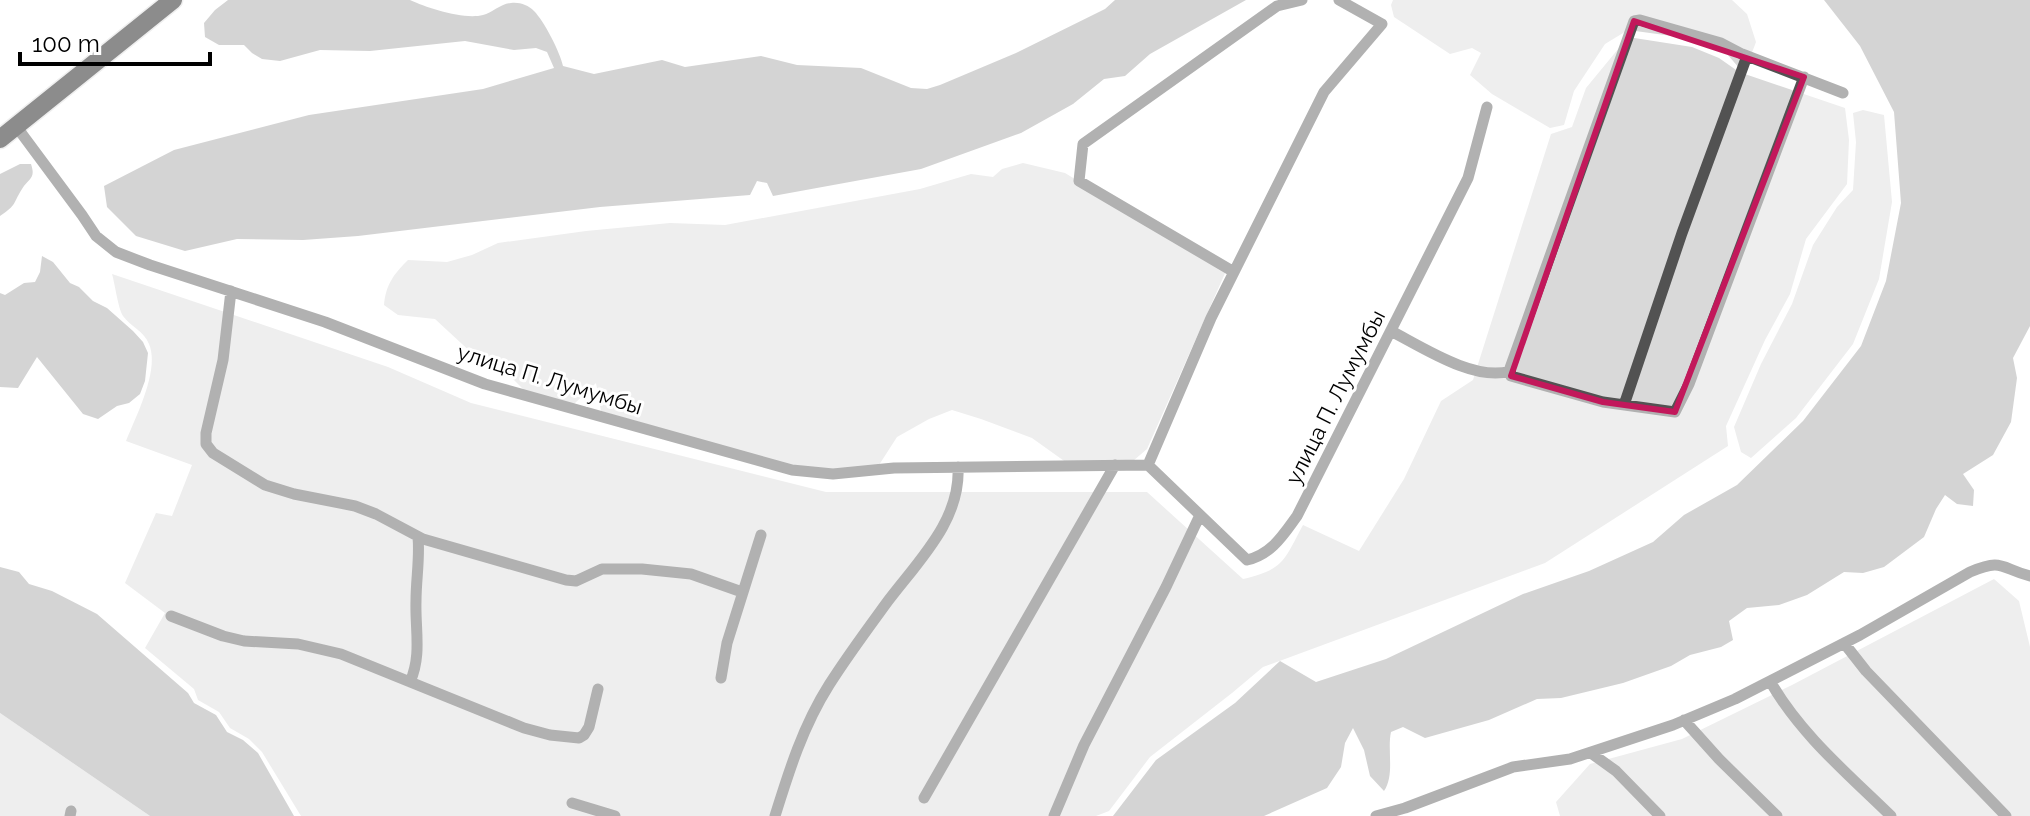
<svg xmlns="http://www.w3.org/2000/svg" width="2030" height="816" viewBox="0 0 2030 816" font-family="Raleway,sans-serif">
	<style>
		.green { fill: #d9d9d9 }
		.water { fill: #a0a0a0 }
		.lines { fill: none; stroke-linecap: round; stroke-linejoin: round }
		.trunk-casing { stroke: #dbdbdb; stroke-width: 21 }
		.minor { stroke: #525252; stroke-width: 11 }
		.trunk { stroke: #000; stroke-width: 18 }
		.marked { fill: none; stroke: #c2185b; stroke-width: 6; stroke-linejoin: round }
		.labels { text-anchor: middle; stroke-width: 6; stroke-linejoin: round; paint-order: stroke }
		.street-label { font-size: 22px; fill: #000; stroke: #fff }
	</style>
	<rect width="100%" height="100%" fill="#fff"/>
	<path class="green" d="M1393,0h339l15,14 9,28 -8,21 -8,6 -13,-15 -33,-15 -66,-9 -23,14 -31,47 -10,34 -14,3 -58,-34 -22,-19 11,-22 -9,-5 -22,6 -56,-37 -3,-12z
		M1628,37l64,10 27,11 20,14 106,36 4,32 -2,44 -41,55 -16,55 -25,46 -39,86 2,20 -183,117 -282,104 -31,26 -82,64 -41,54 -13,5h-795l-39,-64 -13,-13 -19,-11 -11,-16 -21,-12 -4,-11 -49,-41 20,-35 -40,-30 31,-70 16,3 20,-51 -66,-24c10,-25 34,-71 23,-97 -5,-13 -18,-17 -26,-28 -5,-8 -8,-32 -11,-42l276,93 83,36 355,89h321l96,87c42,-10 41,-19 60,-54l56,26 45,-72 37,-78 32,-21 78,-246 21,-7 14,-39z
		M1863,110l21,5 8,87 -13,77 -26,65 -57,74 -45,40 -10,-6 -7,-25 27,-63 31,-60 21,-59 24,-38 16,-17 3,-48 -3,-29z
		M1023,163l42,10 161,98 -79,178 -14,12 -66,2 -35,-25 -51,-19 -29,-9 -23,9 -32,18 -18,28 -45,5 -42,-4 -191,-55 -5,-28 -22,21 -50,-14 -15,-15 -34,-19 -40,-37 -37,-4 -14,-10c2,-21 10,-31 24,-45l39,2 25,-7 26,-12 88,-12 84,-8 55,2 195,-36 51,-15 22,3 9,-8z
		M1994,579l25,22 11,46v169h-470l-4,-14 34,-38 92,-25 110,-54z
		M0,713l150,103h-150z"/>
	<path class="water" d="M228,0h182c17,8 54,20 73,15 9,-2 17,-11 28,-12 9,-1 17,2 23,8 10,10 26,41 29,55l31,8 68,-14 23,7 76,-11 36,9 64,3 50,20 16,1 13,-4 76,-32 89,-44 10,-9h131l-96,54 -25,22 -21,3 -31,25 -52,29 -100,36 -148,27 -6,-13 -10,-2 -7,14 -150,12 -242,29 -55,4 -66,-1 -52,12 -49,-15 -29,-29 -3,-21 70,-36 135,-35 174,-26 71,-21 -7,-16 -11,-4 -22,2 -49,-9 -95,10 -50,-1 -40,11 -18,-2 -10,-6 -8,-8h-25l-14,-8 -1,-14 11,-13z
		M1824,0h206v326l-17,32 4,20 -6,44 -18,33 -30,19 11,16 -1,16 -16,-2 -12,-9 -9,14 -12,28 -40,30 -21,6 -19,-1 -37,23 -28,10 -32,3 -18,13 4,19 -12,7 -31,8 -19,11 -48,17 -62,15 -24,1 -48,21 -64,18 -22,-11 -12,5c-4,18 4,43 -7,59l-14,-15 -6,-26 -11,-22 -8,15 -4,24 -14,21 -63,28h-151l43,-56 79,-57 45,-42 36,21 70,-23 137,-65 66,-23 64,-29 31,-27 53,-30 66,-64 58,-75 25,-65 15,-78 -7,-91 -34,-66z
		M20,164h11c5,15 -2,14 -9,25 -9,14 -5,16 -22,27v-42z
		M42,256l11,6 17,21 9,4 14,14 14,7 26,23 10,11 5,11 -3,28 -5,13 -11,9 -12,3 -19,13 -15,-5 -46,-57 -19,31 -18,-1v-94l5,2 19,-12 11,-1 5,-10z
		M0,567l19,5 10,12 23,7 45,23 91,79 6,10 22,12 11,17 16,8 15,13 36,63h-144l-150,-103z"/>
	<g class="lines">
		<g class="trunk-casing">
			<path id="trunk" d="M0,139l173,-139"/>
		</g>
		<path class="minor" d="M1804,77l-115,307 -14,28 -72,-10 -92,-26 -1,-8 124,-347 6,-1 81,23 21,11 101,39
			M16,126l66,89 14,21 20,16 34,13 175,57 160,62 307,86 41,4 61,-6 254,-3 63,-147 113,-226 58,-68 -43,-24
			M1234,272l-155,-91 4,-37 194,-138 25,-6
			M231,291l-8,69 -17,73v11l7,9 52,32 29,9 61,12 21,8 47,25 143,41 10,1 26,-12h40l49,5 51,18
			M1391,331c31,16 84,51 119,40
			M1624,405l58,-172 65,-177
			M1148,465l99,95c25,-6 36,-25 50,-44l171,-338 19,-71
			M171,616l52,20 21,5 54,3 43,10 183,74 26,7 29,3 5,-3 5,-8 9,-38
			M1844,643l22,28 140,145
			M721,678l6,-35 34,-108
			M1770,681c30,53 78,93 121,135
			M410,682c12,-27 5,-53 6,-81 0,-22 4,-43 2,-64
			M1684,720l35,39 58,57
			M1591,753l25,18 44,45
			M924,798l191,-333
			M572,803l43,13
			M70,816l1,-5
			M775,816c14,-45 28,-90 54,-131 17,-27 37,-54 56,-80 31,-42 76,-83 73,-138
			M1054,816l30,-71 82,-158 34,-72
			M1376,816l29,-8 108,-41 57,-8 103,-34 62,-26 125,-64 110,-63c33,-14 30,-4 60,4"/>
		<use href="#trunk" class="trunk"/>
	</g>
	<path d="M0 0H2030V816H0ZM1634,21l170,56 -129,335 -72,-10 -92,-26z" fill="#fff" fill-opacity=".55" fill-rule="evenodd"/>
	<path class="marked" d="M1634,21l170,56 -129,335 -72,-10 -92,-26z"/>
	<g class="labels">
		<g class="street-label">
			<text transform="translate(550 379) rotate(17)" y="8">улица П. Лумумбы</text>
			<text transform="translate(1335 397) rotate(-63)" y="8">улица П. Лумумбы</text>
		</g>
	</g>
	<path d="M20 52v12h190v-12" fill="none" stroke="#000000" stroke-width="4"/>
	<text x="32" y="52" font-size="24" fill="#000000" stroke="#ffffff" stroke-width="6" paint-order="stroke">100 m</text>
</svg>
